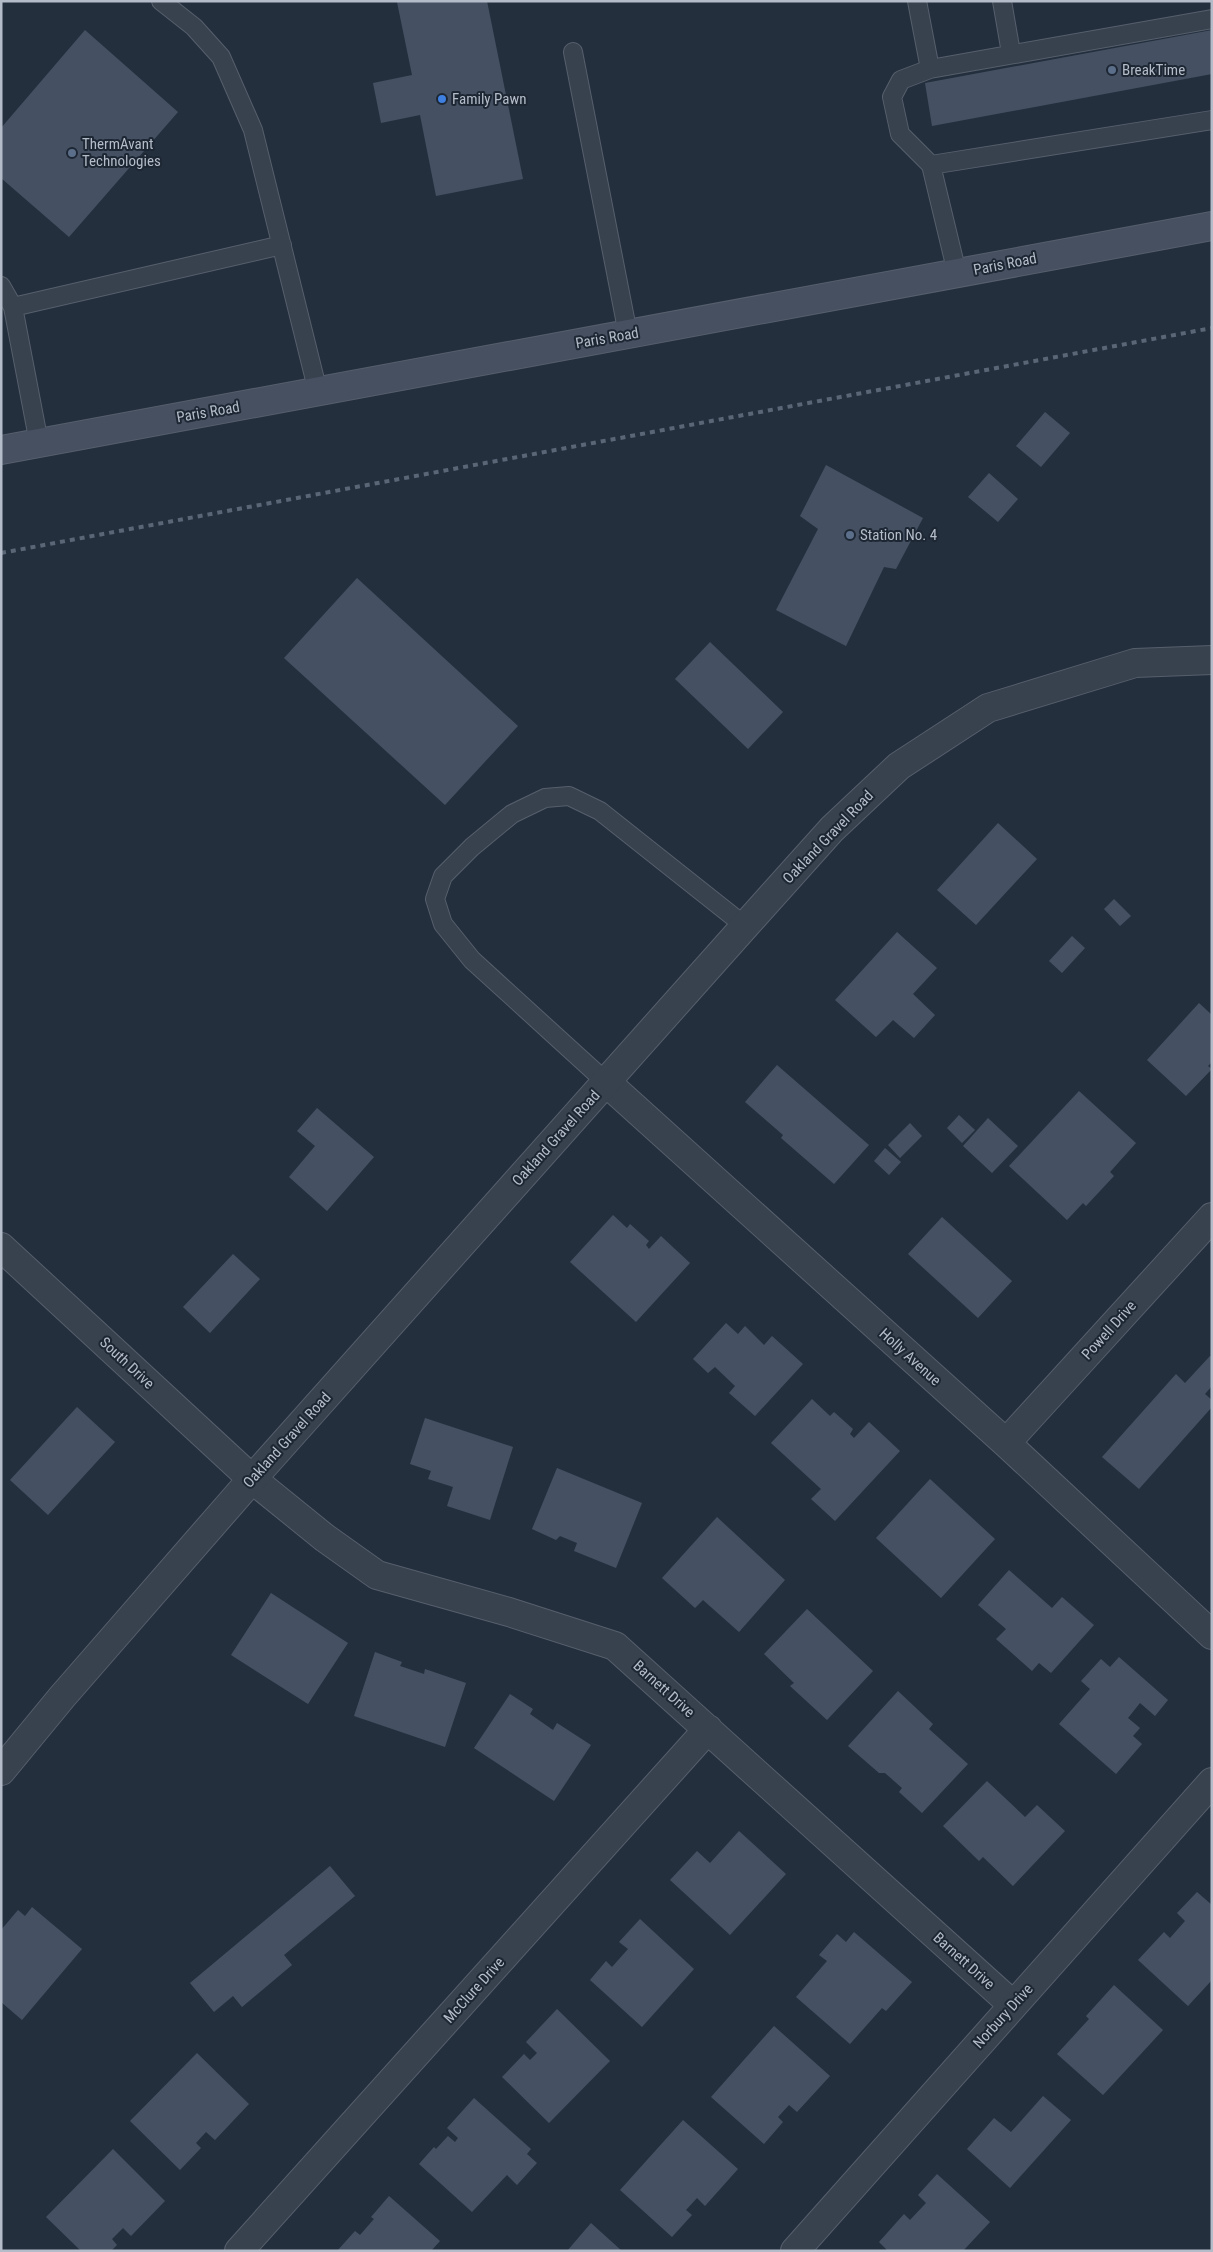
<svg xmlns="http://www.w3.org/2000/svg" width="1213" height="2252" viewBox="0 0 1213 2252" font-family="'Roboto Condensed',sans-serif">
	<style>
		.building { fill: #455162 }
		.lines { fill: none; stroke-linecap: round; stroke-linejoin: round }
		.service-casing { stroke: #565f6c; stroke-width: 20 }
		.minor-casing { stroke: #565f6c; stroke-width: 30 }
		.tertiary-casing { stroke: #565f6c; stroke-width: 30 }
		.secondary-casing { stroke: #565f6c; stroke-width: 30 }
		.service { stroke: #38414e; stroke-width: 18 }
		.minor { stroke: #38414e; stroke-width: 28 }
		.tertiary { stroke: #38414e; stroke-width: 28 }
		.secondary { stroke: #465061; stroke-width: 28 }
		.rail { stroke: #5a6575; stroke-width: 4; stroke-dasharray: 5 5; stroke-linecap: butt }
		.service-dot { fill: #5c6f8a; stroke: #1d2633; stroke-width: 2 }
		.shop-dot { fill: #3f7fe0; stroke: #1d2633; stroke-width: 2 }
		.labels { text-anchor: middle; stroke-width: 4; stroke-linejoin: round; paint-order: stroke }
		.poi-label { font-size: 15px; fill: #b4bcc9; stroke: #1d2633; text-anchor: start }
		.street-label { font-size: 15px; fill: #b4bcc9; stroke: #1d2633 }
	</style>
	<rect width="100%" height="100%" fill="#242f3e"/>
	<path class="building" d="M487,1l36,178 -87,17 -16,-81 -39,8 -8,-40 39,-8 -15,-73z
		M85,30l93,82 -109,125 -68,-59v-50z
		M1212,30v44l-280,52 -7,-43z
		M1045,412l25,21 -29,34 -25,-21z
		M826,465l97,53 -27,51 -12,-2 -38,79 -70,-36 42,-81 -18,-13z
		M989,473l29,26 -20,23 -30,-25z
		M357,578l161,148 -73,79 -161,-147z
		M710,642l73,70 -35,37 -73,-70z
		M998,823l39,36 -61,66 -39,-35z
		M1114,899l17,17 -11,10 -16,-17z
		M897,932l40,36 -24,26 22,21 -21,23 -21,-18 -17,17 -41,-37z
		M1072,936l13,12 -23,25 -13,-12z
		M1199,1003l13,12v47l-4,4 4,3 -26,27 -39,-36z
		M777,1065l92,80 -35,39 -53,-46 2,-3 -38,-33z
		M1079,1091l57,52 -26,29 4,4 -28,30 -3,-3 -16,17 -58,-54z
		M317,1108l57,49 -47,54 -38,-34 26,-31 -18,-15z
		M959,1115l16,15 -13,13 -15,-15z
		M988,1118l30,28 -26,27 -29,-27z
		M910,1123l12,13 -22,22 -12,-13z
		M885,1148l16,14 -12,13 -15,-14z
		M613,1215l14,13 3,-4 19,17 -3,4 3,4 12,-13 29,27 -54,59 -66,-60z
		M942,1217l70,64 -34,37 -70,-64z
		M233,1254l27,25 -50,54 -27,-26z
		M726,1323l12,11 7,-8 19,19 8,-9 31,28 -48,52 -26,-23 6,-7 -20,-19 -7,6 -15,-14z
		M1210,1356l2,1v29l-7,8 7,6v7l-73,82 -37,-32 74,-83 9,9z
		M812,1399l18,17 4,-4 19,17 -3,5 4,4 15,-16 31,29 -65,70 -24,-22 10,-10 -50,-46z
		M77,1407l38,35 -67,73 -38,-35z
		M425,1418l88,29 -23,73 -43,-14 6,-19 -25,-8 3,-8 -21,-7z
		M557,1468l85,35 -26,65 -42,-17 3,-8 -17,-7 -4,4 -24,-11z
		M930,1479l65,60 -54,59 -65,-60z
		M717,1517l68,63 -46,52 -36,-32 -8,8 -33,-30z
		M1009,1570l43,38 10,-11 32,28 -43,48 -12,-10 -7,8 -36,-32 10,-10 -28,-24z
		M271,1593l77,50 -40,61 -77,-49z
		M807,1609l66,62 -46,49 -37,-34 4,-3 -30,-29z
		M375,1652l27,10 -2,4 24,8 1,-5 41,14 -21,64 -91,-31z
		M1119,1657l49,43 -13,16 -15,-13 -12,15 12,10 -7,8 9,8 -26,30 -57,-50 31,-35 -9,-8 20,-22 9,8z
		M898,1691l35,33 -4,5 39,35 -46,49 -23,-21 3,-4 -17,-15h-6l-31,-27z
		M510,1694l23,15 -3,5 23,16 4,-7 34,22 -37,56 -80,-53z
		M987,1781l38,36 12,-12 28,26 -52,55 -30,-29 -4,4 -36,-35z
		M739,1831l47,43 -56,61 -60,-55 27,-29 13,12z
		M330,1866l25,30 -71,59 8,10 -50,42 -9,-11 -19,16 -24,-29z
		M1197,1892l15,13v75l-24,26 -50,-46 26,-28 6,6 15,-17 -8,-8z
		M32,1907l50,42 -60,71 -21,-18v-72l17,-20 7,6z
		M640,1919l54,50 -52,58 -52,-47 16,-19 6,6 16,-18 -9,-7z
		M854,1932l58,50 -26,29 -4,-3 -32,36 -54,-47 31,-36 -8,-6 18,-21 9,8z
		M1114,1985l49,45 -60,65 -46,-41 32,-35 -3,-3z
		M557,2009l53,52 -61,62 -47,-46 22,-23 6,6 7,-7 -11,-11z
		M774,2026l56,50 -33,36 -8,-7 -11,12 5,5 -19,22 -53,-47z
		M197,2053l52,51 -34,36 -9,-8 -10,11 5,5 -21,22 -50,-49z
		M1043,2096l28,24 -61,68 -43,-39 27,-31 17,14z
		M474,2098l57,51 -4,5 10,9 -20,22 -10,-10 -35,37 -53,-48 15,-17 2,2 12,-13 7,6 3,-4 -11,-10z
		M683,2120l55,49 -33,37 -8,-8 -11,12 6,5 -20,22 -52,-47z
		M113,2149l52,52 -34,35 -8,-8 -11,11 5,6 -6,6h-30l-35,-34z
		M937,2174l53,48 -27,29h-75l-9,-9 25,-28 6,6 16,-17 -8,-8z
		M389,2196l51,45 -9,10h-94l18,-20 5,4 14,-16 -3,-2z
		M591,2223l31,28h-55z"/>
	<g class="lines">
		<g class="service-casing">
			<path id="service" d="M161,1l33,26 27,30 32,73 65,262
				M917,1l13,68
				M1002,1l9,52
				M573,52l55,282
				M931,165l281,-45
				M957,273l-26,-108 -31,-31 -8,-37 9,-17 29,-11 282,-50
				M1,286l12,21 26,136
				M13,307l269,-62
				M606,1082l-134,-122 -29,-36 -8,-25 8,-23 29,-29 40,-33 33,-16 24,-2 31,15 145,115"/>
		</g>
		<g class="minor-casing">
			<path id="minor" d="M606,1082l400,361 206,192
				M1,1247l251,232 73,59 52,37 132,37 106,34 398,359
				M1006,1443l206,-226
				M239,2251l469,-522
				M795,2251l417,-469"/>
		</g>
		<g class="tertiary-casing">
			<path id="tertiary" d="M1,1771l61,-74 190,-218 493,-553 87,-97 67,-63 89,-58 147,-45 77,-3"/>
		</g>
		<g class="secondary-casing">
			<path id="secondary" d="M1,450l1211,-224"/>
		</g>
		<use href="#service" class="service"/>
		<use href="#minor" class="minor"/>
		<use href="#tertiary" class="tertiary"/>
		<use href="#secondary" class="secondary"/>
		<path class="rail" d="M1,553l1211,-225"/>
	</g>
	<g class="service-dot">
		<circle cx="1112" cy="70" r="5"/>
		<circle cx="72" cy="153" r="5"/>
		<circle cx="850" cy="535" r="5"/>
	</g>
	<circle class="shop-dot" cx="442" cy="99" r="5"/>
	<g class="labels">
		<g class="poi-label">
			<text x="1122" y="75">BreakTime</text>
			<text x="452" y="104">Family Pawn</text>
			<text x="82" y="149">ThermAvant<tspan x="82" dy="17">Technologies</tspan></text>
			<text x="860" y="540">Station No. 4</text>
		</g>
		<g class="street-label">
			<text transform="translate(1005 264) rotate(-11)" y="5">Paris Road</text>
			<text transform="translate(607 338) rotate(-10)" y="5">Paris Road</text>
			<text transform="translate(208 412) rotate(-10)" y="5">Paris Road</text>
			<text transform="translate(828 837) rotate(-46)" y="5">Oakland Gravel Road</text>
			<text transform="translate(556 1138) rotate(-48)" y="5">Oakland Gravel Road</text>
			<text transform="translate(1109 1330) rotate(-48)" y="5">Powell Drive</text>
			<text transform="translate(910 1357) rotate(42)" y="5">Holly Avenue</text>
			<text transform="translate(127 1363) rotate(43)" y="5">South Drive</text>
			<text transform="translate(287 1440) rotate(-48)" y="5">Oakland Gravel Road</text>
			<text transform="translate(664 1689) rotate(42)" y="5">Barnett Drive</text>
			<text transform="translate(964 1961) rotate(42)" y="5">Barnett Drive</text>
			<text transform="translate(474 1990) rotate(-48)" y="5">McClure Drive</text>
			<text transform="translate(1003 2016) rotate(-48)" y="5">Norbury Drive</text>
		</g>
	</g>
	<rect width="1213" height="2252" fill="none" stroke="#b4bcc9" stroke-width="5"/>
</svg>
